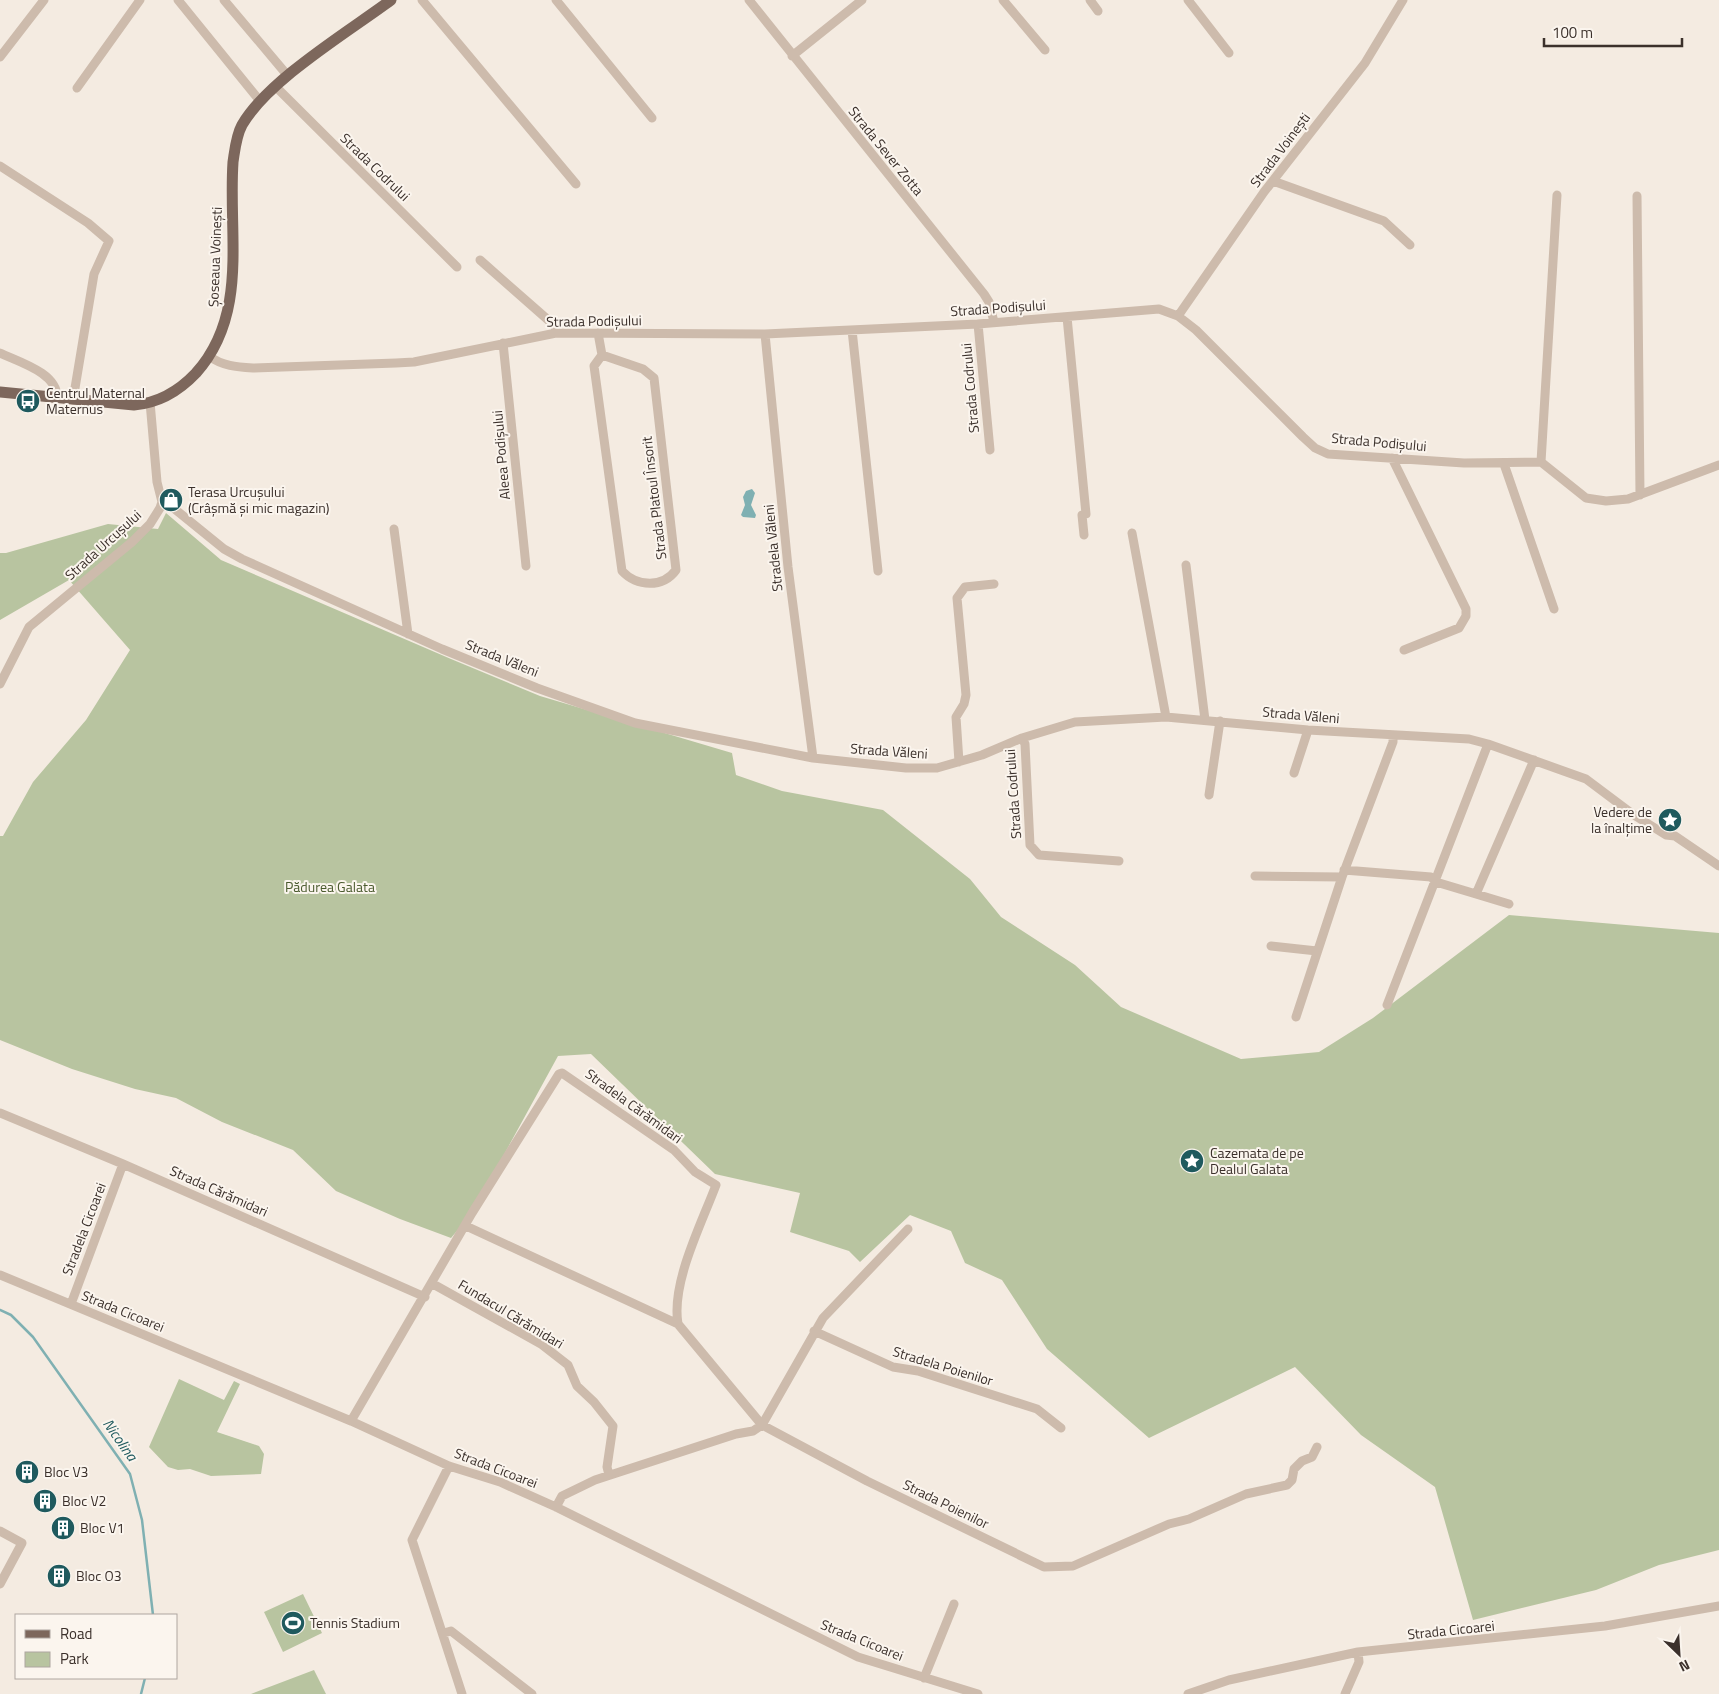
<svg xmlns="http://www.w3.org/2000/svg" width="1719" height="1694" viewBox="0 0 1719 1694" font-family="'Titillium Web',sans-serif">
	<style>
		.green { fill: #b8c4a0 }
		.water { fill: #7fb0b2 }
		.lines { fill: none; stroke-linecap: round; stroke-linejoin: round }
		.stream { stroke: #7fb0b2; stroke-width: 2.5 }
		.minor { stroke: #cdbbac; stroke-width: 9 }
		.major { stroke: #7d675c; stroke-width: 11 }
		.labels { text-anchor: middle; stroke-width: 4; stroke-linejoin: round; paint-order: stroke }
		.street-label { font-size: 14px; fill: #3b302b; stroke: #fbf5ee }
		.poi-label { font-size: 14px; fill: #3b302b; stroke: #fbf5ee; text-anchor: start }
		.park-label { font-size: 14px; fill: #4a5a2e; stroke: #fbf5ee }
		.water-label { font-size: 15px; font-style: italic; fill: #1f5a5e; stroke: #fbf5ee }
	</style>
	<rect width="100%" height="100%" fill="#f4ebe1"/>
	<path class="green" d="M166,513l55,47 230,99 89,37 192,57 4,22 46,16 101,19 87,69 31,38 74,48 46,42 120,52 78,-7 54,-34 136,-103 210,18v617l-60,15 -63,25 -123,30 -38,-133 -74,-52 -66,-68 -146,71 -102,-89 -45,-69 -37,-17 -14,-32 -41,-16 -50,47 -11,-11 -59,-19 10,-39 -85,-19 -124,-120 -33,2 -86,157 -21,25 -51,-19 -64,-28 -43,-41 -71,-28 -46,-24 -41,-9 -63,-20 -72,-29v-204h3l30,-54 53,-62 44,-70 -61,-70 -69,40v-67h6l102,-29 50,5z
		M179,1379l45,21 10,-19 6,3 -23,48 42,14 5,8 -3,20 -50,2 -21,-7 -12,1 -10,-3 -19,-20z
		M303,1594l19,39 -39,19 -19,-40z
		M314,1670l12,24h-75z"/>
	<path class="water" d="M752,489l3,4 -4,12 5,10 -1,3 -12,-1 -2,-2 4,-10 -2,-8 3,-6z"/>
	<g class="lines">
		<path class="stream" d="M0,1310l11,5 22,22 97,137 12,46 11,95
			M141,1694l4,-16"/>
		<path class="minor" d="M178,0l82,101
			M224,0l64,76
			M422,0l154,184
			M556,0l96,118
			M749,0l235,294 5,8 5,20
			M1003,0l42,50
			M1090,0l8,11
			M1188,0l41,53
			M792,56l70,-56
			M0,57l44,-57
			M276,87l181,180
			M77,88l63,-88
			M0,166l88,57 21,18 -15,33 -21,126
			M1273,181l111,40 26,24
			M1637,196l3,299
			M480,260l75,66 1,7
			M1178,316l86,-124 101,-129 38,-63
			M1067,317l19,197 -4,1 2,20
			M978,324l12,126
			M852,330l26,241
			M598,333l4,22
			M765,334l23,233 25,191
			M503,343l23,223
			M0,353c19,9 58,20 57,45
			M602,355l41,14 11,9 22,192c-13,18 -39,17 -54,1l-28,-205z
			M209,356c13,10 28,11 44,12l143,-5 18,-1 142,-29 209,1 213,-10 181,-15 19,7 18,14 107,107 12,11 13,6 136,9 77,-1 45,36 20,3 22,-2 91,-34
			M1392,458l74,151v7l-7,12 -55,22
			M1541,462l16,-267
			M1504,464l50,145
			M162,502l9,4 53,43 18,10 200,90 95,39 98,35 178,35 93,10h31l45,-13 40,-17 53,-16 91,-5 142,13 161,9 19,5 98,35 48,36 32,20 9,1 44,30
			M394,529l14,105
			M1132,533l34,184
			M1186,565l19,155
			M0,684l29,-57 103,-85 18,-18 10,-16 2,-6 -5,-20 -7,-80
			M1022,738l3,6 5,101 9,10 80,6
			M959,762l-3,-45 8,-13 2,-9 -9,-97 8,-11 29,-3
			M1294,773l14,-43
			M1209,795l11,-74
			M1344,870l87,7 5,5 40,12 58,-134
			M1255,876l87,1
			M1476,894l33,10
			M1271,946l46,5
			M1387,1005l101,-261
			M1296,1017l46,-140 51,-135v-7
			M0,1113l123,51 302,133
			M466,1226l212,98 84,101 105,56 177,86 29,-1 96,-42 20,-5 57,-25 41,-9 5,-5 2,-11 8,-8 10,-4 5,-10
			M0,1275l351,146 98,45 51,16 56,25 302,150 120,37
			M433,1284l108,60 27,21 9,21 17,16 19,24 -6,41 2,8
			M71,1304l52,-140
			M814,1331l79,36 25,4 119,38 24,19
			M351,1421l121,-208 87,-139 3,-1 112,77 21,22 21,13c-15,40 -45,98 -38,139
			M449,1466l-37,74 50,154
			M556,1507l6,-11 33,-16 141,-46 17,-3 9,-6 61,-107 85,-89
			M0,1531l22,12 -22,41
			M444,1633l7,-2 81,63
			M924,1678l30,-74
			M1188,1694l41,-14 129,-28 247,-26 114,-20
			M1345,1694l14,-32 -1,-10"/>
		<path class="major" d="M0,392l134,13c25,-2 45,-14 62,-32 53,-59 32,-138 37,-211 2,-13 3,-26 9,-37 26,-45 106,-93 149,-125"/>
	</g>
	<defs>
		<g id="bus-disc" transform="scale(1.25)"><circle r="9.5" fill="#1f5a5e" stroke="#fbf5ee"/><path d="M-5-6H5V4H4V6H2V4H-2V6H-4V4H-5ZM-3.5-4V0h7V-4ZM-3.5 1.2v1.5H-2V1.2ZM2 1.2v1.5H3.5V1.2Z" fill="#fff"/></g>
		<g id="shop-disc" transform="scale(1.25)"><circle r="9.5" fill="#1f5a5e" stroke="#fbf5ee"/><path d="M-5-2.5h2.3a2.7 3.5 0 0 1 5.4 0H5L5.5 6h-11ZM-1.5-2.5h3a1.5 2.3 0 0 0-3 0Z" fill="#fff"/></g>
		<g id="sight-disc" transform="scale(1.25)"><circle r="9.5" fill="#1f5a5e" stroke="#fbf5ee"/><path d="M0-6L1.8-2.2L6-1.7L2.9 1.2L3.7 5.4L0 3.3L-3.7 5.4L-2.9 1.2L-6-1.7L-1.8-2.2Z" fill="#fff"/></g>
		<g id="building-disc" transform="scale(1.25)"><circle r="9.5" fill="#1f5a5e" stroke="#fbf5ee"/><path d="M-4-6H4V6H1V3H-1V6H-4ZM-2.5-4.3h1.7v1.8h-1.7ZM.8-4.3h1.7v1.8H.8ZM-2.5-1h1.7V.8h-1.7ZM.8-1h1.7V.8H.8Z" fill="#fff"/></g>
		<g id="stadium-disc" transform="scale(1.25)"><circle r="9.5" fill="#1f5a5e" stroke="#fbf5ee"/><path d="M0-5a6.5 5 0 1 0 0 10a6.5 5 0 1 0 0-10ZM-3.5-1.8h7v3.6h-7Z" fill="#fff"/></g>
	</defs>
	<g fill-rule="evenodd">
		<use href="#bus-disc" x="28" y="401"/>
		<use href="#shop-disc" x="171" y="500"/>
		<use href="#sight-disc" x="1670" y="820"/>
		<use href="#sight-disc" x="1192" y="1161"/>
		<use href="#building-disc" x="27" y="1472"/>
		<use href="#building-disc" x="45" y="1501"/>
		<use href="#building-disc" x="63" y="1528"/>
		<use href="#building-disc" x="59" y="1576"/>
		<use href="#stadium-disc" x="293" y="1623"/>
	</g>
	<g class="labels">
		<g class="street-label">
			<text transform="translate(1280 150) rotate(-53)" y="5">Strada Voinești</text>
			<text transform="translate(886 151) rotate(51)" y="5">Strada Sever Zotta</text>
			<text transform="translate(375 167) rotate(44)" y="5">Strada Codrului</text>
			<text transform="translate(215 257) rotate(-88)" y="5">Șoseaua Voinești</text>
			<text transform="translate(998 308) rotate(-4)" y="5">Strada Podișului</text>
			<text transform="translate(594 321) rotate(-1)" y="5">Strada Podișului</text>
			<text transform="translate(970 388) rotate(-95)" y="5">Strada Codrului</text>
			<text transform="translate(1379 442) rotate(5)" y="5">Strada Podișului</text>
			<text transform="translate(501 455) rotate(-95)" y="5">Aleea Podișului</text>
			<text transform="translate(654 498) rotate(-97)" y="5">Strada Platoul Însorit</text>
			<text transform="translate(103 545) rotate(-42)" y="5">Strada Urcușului</text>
			<text transform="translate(773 548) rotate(-96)" y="5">Stradela Văleni</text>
			<text transform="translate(502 658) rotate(22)" y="5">Strada Văleni</text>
			<text transform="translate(1301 715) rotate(5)" y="5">Strada Văleni</text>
			<text transform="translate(889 751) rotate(4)" y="5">Strada Văleni</text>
			<text transform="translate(1013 794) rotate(-94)" y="5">Strada Codrului</text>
			<text transform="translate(634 1106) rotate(36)" y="5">Stradela Cărămidari</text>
			<text transform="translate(219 1191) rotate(24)" y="5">Strada Cărămidari</text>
			<text transform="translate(84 1229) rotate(-69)" y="5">Stradela Cicoarei</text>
			<text transform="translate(123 1311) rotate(22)" y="5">Strada Cicoarei</text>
			<text transform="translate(511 1314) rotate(31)" y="5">Fundacul Cărămidari</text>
			<text transform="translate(943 1366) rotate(17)" y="5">Stradela Poienilor</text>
			<text transform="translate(496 1468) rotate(21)" y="5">Strada Cicoarei</text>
			<text transform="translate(946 1504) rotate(26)" y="5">Strada Poienilor</text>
			<text transform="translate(1451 1630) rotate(-6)" y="5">Strada Cicoarei</text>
			<text transform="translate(862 1640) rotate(22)" y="5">Strada Cicoarei</text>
		</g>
		<g class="poi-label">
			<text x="46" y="398">Centrul Maternal<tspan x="46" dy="16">Maternus</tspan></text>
			<text x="188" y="497">Terasa Urcușului<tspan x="188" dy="16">(Crâșmă și mic magazin)</tspan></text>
			<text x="1652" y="817" text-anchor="end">Vedere de<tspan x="1652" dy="16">la înalțime</tspan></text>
			<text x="1210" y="1158">Cazemata de pe<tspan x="1210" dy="16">Dealul Galata</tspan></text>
			<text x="44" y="1477">Bloc V3</text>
			<text x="62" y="1506">Bloc V2</text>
			<text x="80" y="1533">Bloc V1</text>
			<text x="76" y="1581">Bloc O3</text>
			<text x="310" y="1628">Tennis Stadium</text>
		</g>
		<g class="park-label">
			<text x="330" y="892">Pădurea Galata</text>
		</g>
		<g class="water-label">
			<text transform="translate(120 1440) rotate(55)" y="5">Nicolina</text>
		</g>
	</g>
	<rect x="15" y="1614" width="162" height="65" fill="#fbf5ee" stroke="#aea6a0"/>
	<rect x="25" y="1630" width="25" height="8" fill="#7d675c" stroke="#aea6a0"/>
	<text x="60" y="1639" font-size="15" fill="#3b302b">Road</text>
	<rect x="25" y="1652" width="25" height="15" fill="#b8c4a0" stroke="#aea6a0"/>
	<text x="60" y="1664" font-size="15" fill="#3b302b">Park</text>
	<g transform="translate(1679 1654) rotate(155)" stroke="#fbf5ee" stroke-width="4" paint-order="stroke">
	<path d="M0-4L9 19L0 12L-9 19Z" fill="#3b302b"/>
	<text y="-8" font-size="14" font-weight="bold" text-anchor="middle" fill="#3b302b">N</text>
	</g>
	<path d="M1544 38v8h138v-8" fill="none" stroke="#3b302b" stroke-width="2.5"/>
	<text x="1552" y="38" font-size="15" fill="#3b302b" stroke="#fbf5ee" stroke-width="4" paint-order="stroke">100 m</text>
</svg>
